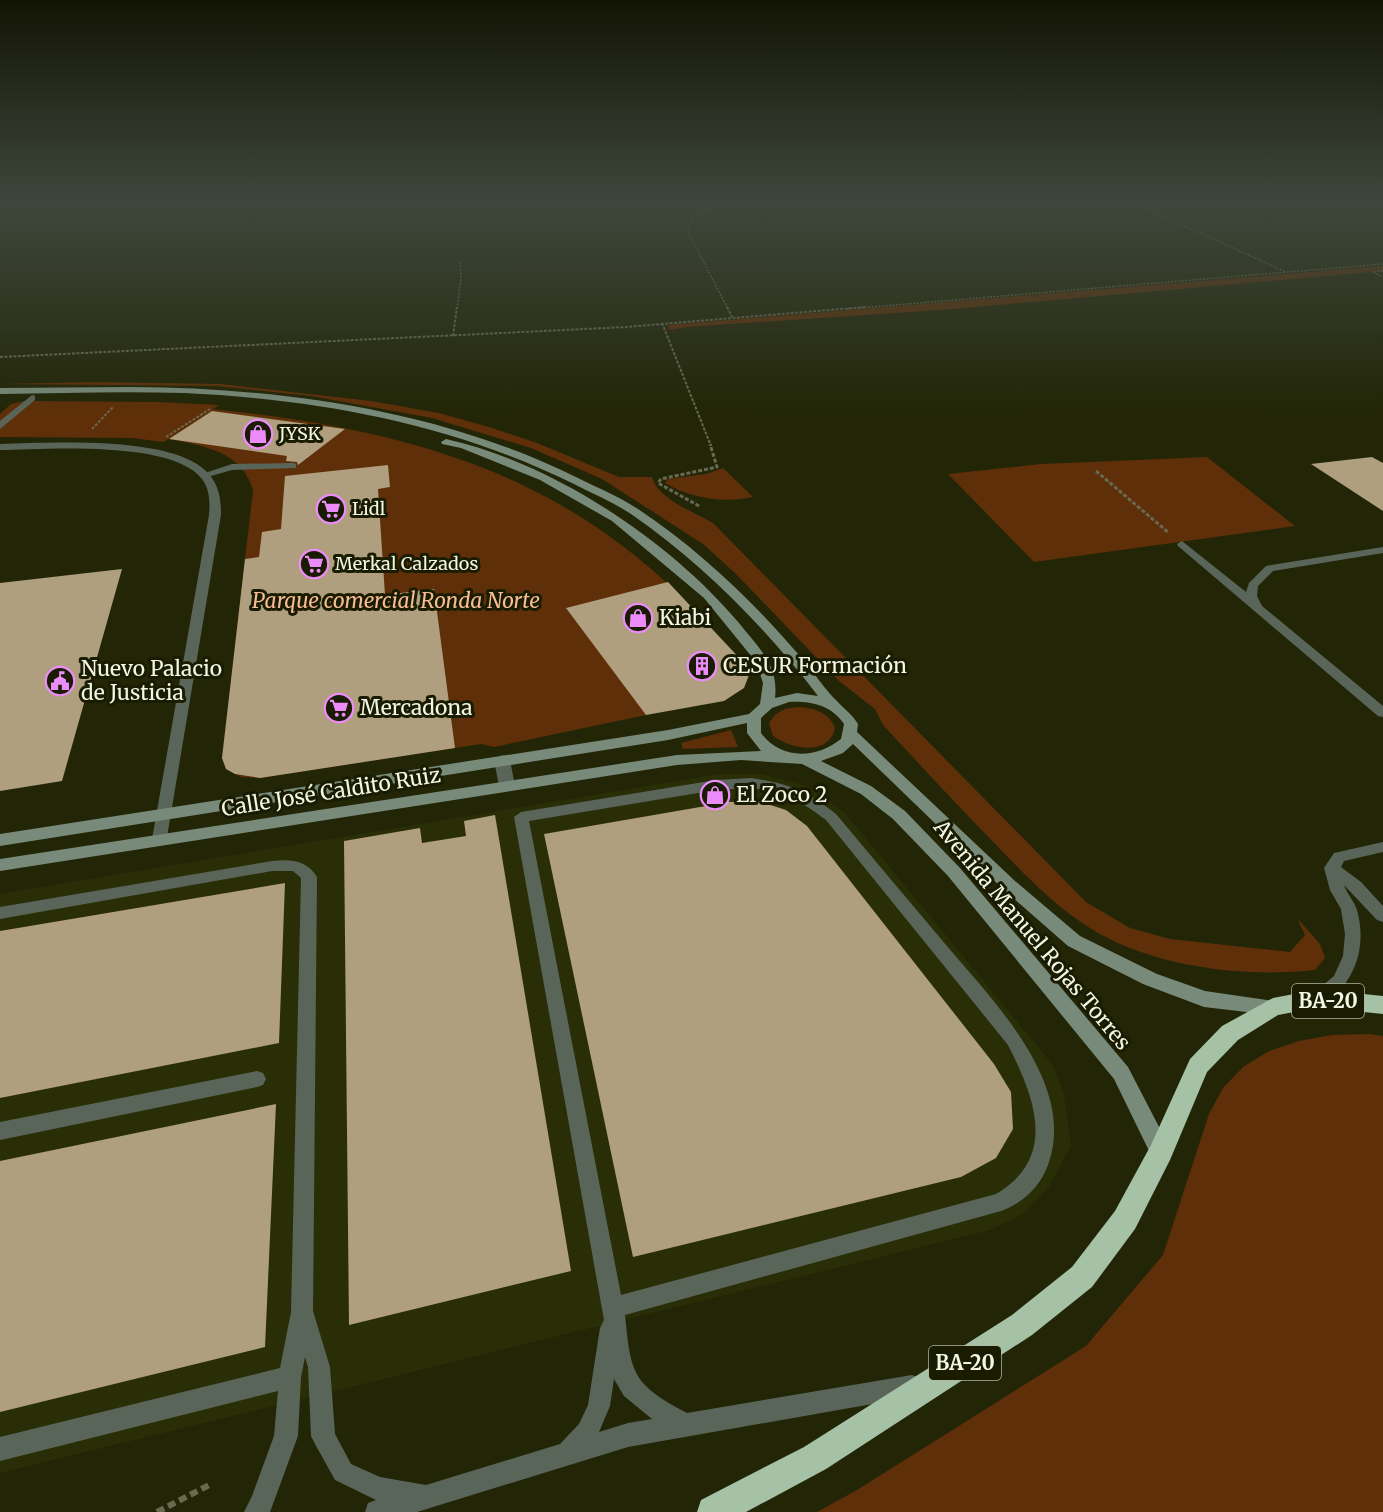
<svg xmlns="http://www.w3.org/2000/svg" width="1383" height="1512" viewBox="0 0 1383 1512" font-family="Merriweather,serif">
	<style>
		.built { fill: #2a2e06 }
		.green { fill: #5e2f08 }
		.building { fill: #af9f7e }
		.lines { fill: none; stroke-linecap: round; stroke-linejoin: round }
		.path-far3 { stroke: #676a50; stroke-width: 1.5; stroke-dasharray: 2 1.5; stroke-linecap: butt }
		.path-far2 { stroke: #676a50; stroke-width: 2; stroke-dasharray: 3 1.5; stroke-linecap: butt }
		.path-far1 { stroke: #676a50; stroke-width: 3; stroke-dasharray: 4 2; stroke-linecap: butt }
		.path { stroke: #676a50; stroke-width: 6; stroke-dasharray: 8 4.5; stroke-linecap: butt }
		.lane { fill: #5a655a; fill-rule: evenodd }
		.street { fill: #5a655a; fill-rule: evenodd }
		.secondary { fill: #788a79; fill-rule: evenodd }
		.highway { fill: #a5c1a6; fill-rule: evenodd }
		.labels { text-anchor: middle; stroke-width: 6; stroke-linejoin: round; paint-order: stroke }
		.far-poi-label { font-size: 18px; fill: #f3f6e4; stroke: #191c00; text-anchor: start }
		.shield { fill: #191c00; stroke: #b2b5a0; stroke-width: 1.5 }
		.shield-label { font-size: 20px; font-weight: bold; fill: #f3f6e4 }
		.park-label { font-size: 21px; font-style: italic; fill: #f8bb93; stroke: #191c00 }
		.poi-label { font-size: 21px; fill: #f3f6e4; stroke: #191c00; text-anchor: start }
		.street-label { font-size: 21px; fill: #f3f6e4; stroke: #191c00 }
	</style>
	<rect width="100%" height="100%" fill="#222607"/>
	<path class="built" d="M719,774h42l46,12 38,27 208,252 11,29 7,51 -22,42 -26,27 -33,16 -990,243v-579z"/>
	<path class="green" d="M1383,266v5l-429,38 -266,18 -19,3 -1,-5z
		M96,382l125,2 150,17 68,12 50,14 48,16 82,34h33c6,22 42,35 61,46l373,379 44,26 40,11 120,13 15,-17 -8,-17 23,26 5,14 -10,12c-70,8 -164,-3 -225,-42 -35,-22 -63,-51 -92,-81 -39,-40 -77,-81 -115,-122l-8,-16 -36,-28 -104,-108 -32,-29 -101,-65 -71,-31 -99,-30 -121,-22 -94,-10 -217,-2z
		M25,401l133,1 61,3 -6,4c199,21 360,65 497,218l-64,88 -152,32 -13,-3 -221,34 -19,-1 -15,-8 -4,-11 31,-268c-11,-39 -50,-44 -84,-51l-6,3 -31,-4 -132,-1v-23l11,-10z
		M1207,457l88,69 -261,36 -86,-88 93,-10z
		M723,468l30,29c-30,6 -61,2 -88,-14l3,-4 38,-5z
		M798,707c16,1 31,5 37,21 -6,29 -45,21 -62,8l-4,-13c7,-12 16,-15 29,-16z
		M731,730l7,17 -55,2 -2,-6z
		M1369,1034l14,2v476h-566l40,-22 229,-144 77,-91 46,-141 14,-26 20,-21 26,-16 30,-10 33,-6z"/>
	<path class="building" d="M212,411l133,18 -47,36 -1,-3 -11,-1 1,-5 -118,-17z
		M1372,457l11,6v48l-72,-47z
		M388,465l2,22 -12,2 7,106 49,-6 21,159 -195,30 -25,-4 -9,-5 -4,-11 23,-199 14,-2 3,-25 19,-3 4,-53z
		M122,569l-60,212 -62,10v-208z
		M668,582l76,81 5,12 -5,13 -20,13 -78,14 -80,-107z
		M758,801l28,9 21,16 187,238 17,28 2,37 -17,29 -35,19 -328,80 -89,-423 185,-32z
		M495,815l76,456 -222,54 -5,-484 76,-13 2,15 44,-7 -2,-15z
		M285,883l-6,160 -279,55v-167z
		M276,1104l-11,243 -265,65v-251z"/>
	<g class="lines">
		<path class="path-far3" d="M1130,201l156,71
			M1379,201l4,2
			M710,209l-18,8 -4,15 40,77
			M1383,271l-10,1 10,5
			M457,309l4,-31 -1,-17
			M847,309l536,-45"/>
		<path class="path-far2" d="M727,307l5,10
			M662,323l49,123
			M453,336l4,-29
			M0,357l626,-30 239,-20
			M92,429l22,-23
			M166,437l44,-28"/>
		<path class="path-far1" d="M1096,471l73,62
			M699,506l-41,-23 3,-4 56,-12 -7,-23"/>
		<path class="path" d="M157,1512l54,-28"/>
		<path class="lane" d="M293,463l3,1v4l-64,2 -28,8 -5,-3 33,-11z
			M1182,541l64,51 3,-9 17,-17 117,-19v6l-110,18 -15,15 -1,10 5,10 121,100v11l-5,-1 -200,-170 -1,-2z
			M751,778c38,6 54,12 85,36 33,39 66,79 100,119 48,59 143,147 112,232 -8,22 -25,38 -47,46l-376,104c6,59 7,69 62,98l225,-38 8,3 3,8 -3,8 -8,3 -284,50 -211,65h-52l3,-9 8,-3 -41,-20 -20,-36 -4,-8 -3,-69 -3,-10 -4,20 -3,59 -28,76h-26l8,-16 22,-60 4,-45 -278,70v-24l280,-69 11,-56 10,-434 -8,-7h-21l-272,48v-12l272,-46c18,-2 35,-1 45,16l-4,434 17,56 5,67 16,30 29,13 46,8 134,-41 19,-20 9,-19 12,-77 4,-8 -90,-503 7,-5 195,-32zM751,788c35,5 47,11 75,32l182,225c27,53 50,112 -12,149l-375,101 -92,-474 187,-31zM614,1379l10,17 28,23 -24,4 -29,9 11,-26z
			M1383,842v10l-39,9 -3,6 20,15 22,24v16l-6,-2 -33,-35c3,9 10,16 13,25 9,32 1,64 -23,86 -8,6 -13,13 -24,10l-3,-5 3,-5 24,-20 9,-20 2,-22 -4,-25 -11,-19 -6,-22 10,-15z
			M257,1071l6,2 3,6 -3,6 -6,2 -257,53v-18z"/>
		<path class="street" d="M32,395l3,1v4l-35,29v-8z
			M0,444c50,-1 171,-9 207,28 12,12 14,27 14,43l-55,328h-12l-2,-4 57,-324c1,-12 1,-25 -7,-36 -29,-39 -156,-30 -202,-29z
			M502,755l8,5 5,26 -8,5 -8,-5 -5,-26z"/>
		<path class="secondary" d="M132,387c152,1 308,23 446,91 20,10 42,19 60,31 63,42 119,96 167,153 11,13 20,28 32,39 7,8 15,13 21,23l-1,8 158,149 65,55 77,38 48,17 75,11 3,5 -3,5 -7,3 -69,-8 -61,-23 -75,-38 -65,-57 -150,-145 -10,9 -22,8 50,25 34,25 55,57 168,199 44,85 -3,7 -8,3 -8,-3 -39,-80 -166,-203 -55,-57 -32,-25 -59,-30 -61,-4 -64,5 -677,106v-12l677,-104 84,-4 -14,-18v-10l-79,17 -668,106v-12l668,-104 81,-16 11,-10 3,-21 -7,-21 -52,-64 -92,-77 -72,-41 -79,-32 -19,-4 -1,-2 5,-3c107,24 223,101 293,184 19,24 40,42 36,75l22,-5 21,3c-53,-69 -116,-133 -187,-182 -18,-12 -38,-20 -57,-30 -121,-60 -256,-85 -390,-91 -62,-2 -123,0 -184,1v-6zM789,702c22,-1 42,3 55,22l-3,15c-25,20 -60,21 -80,-6v-15l11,-10z"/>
		<path class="highway" d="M1344,992l39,4v18l-39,-4 -50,2 -16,3 -40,25 -31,32 -37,88 -35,69 -43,58 -60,48 -206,134 -80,43h-49l4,-12 103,-53 120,-76 88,-56 60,-48 43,-56 36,-66 39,-86 32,-33 51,-28 21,-4z"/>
	</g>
	<linearGradient id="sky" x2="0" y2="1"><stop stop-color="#131504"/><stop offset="0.49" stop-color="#3e473c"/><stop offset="1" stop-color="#3e473c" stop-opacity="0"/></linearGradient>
	<rect width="1383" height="413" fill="url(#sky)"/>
	<defs>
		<g id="shop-ring" transform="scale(1.5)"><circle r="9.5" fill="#191c00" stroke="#ec8cfa" stroke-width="1.5"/><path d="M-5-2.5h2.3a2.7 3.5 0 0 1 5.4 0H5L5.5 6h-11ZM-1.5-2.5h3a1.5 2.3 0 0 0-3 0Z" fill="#ec8cfa"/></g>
		<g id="supermarket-ring" transform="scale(1.5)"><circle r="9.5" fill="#191c00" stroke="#ec8cfa" stroke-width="1.5"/><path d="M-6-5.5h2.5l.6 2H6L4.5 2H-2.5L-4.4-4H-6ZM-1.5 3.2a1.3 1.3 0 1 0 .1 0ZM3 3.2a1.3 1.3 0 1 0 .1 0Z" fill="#ec8cfa"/></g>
		<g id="building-ring" transform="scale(1.5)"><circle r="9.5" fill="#191c00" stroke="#ec8cfa" stroke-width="1.5"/><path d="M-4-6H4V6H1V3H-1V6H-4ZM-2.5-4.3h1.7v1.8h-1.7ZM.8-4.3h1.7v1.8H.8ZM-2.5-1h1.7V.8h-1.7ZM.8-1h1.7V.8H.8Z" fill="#ec8cfa"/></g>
		<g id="civic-ring" transform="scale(1.5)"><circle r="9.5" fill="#191c00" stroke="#ec8cfa" stroke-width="1.5"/><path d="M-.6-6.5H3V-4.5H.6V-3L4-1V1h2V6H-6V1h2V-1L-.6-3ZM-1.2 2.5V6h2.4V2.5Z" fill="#ec8cfa"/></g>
	</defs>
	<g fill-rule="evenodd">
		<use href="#shop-ring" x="258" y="434"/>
		<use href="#supermarket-ring" x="331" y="509"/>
		<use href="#supermarket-ring" x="314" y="564"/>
		<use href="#shop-ring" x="638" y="618"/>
		<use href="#building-ring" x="702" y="666"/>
		<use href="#civic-ring" x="60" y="681"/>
		<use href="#supermarket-ring" x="339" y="708"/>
		<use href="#shop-ring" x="715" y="795"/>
	</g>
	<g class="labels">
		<g class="far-poi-label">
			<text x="279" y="440">JYSK</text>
			<text x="352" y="515">Lidl</text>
			<text x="335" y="570">Merkal Calzados</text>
		</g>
		<g class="shield">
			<rect x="1292" y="984" width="72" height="34" rx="4.5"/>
			<rect x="929" y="1346" width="72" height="34" rx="4.5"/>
		</g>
		<g class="shield-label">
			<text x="1328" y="1008">BA-20</text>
			<text x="965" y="1370">BA-20</text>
		</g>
		<g class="park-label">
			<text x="396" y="608">Parque comercial Ronda Norte</text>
		</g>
		<g class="poi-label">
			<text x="659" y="625">Kiabi</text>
			<text x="723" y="673">CESUR Formación</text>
			<text x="81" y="676">Nuevo Palacio<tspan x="81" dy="24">de Justicia</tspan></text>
			<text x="360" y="715">Mercadona</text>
			<text x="736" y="802">El Zoco 2</text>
		</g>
		<g class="street-label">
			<text transform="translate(331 792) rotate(-9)" y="7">Calle José Caldito Ruiz</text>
			<text transform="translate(1032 935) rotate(50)" y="7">Avenida Manuel Rojas Torres</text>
		</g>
	</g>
</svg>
